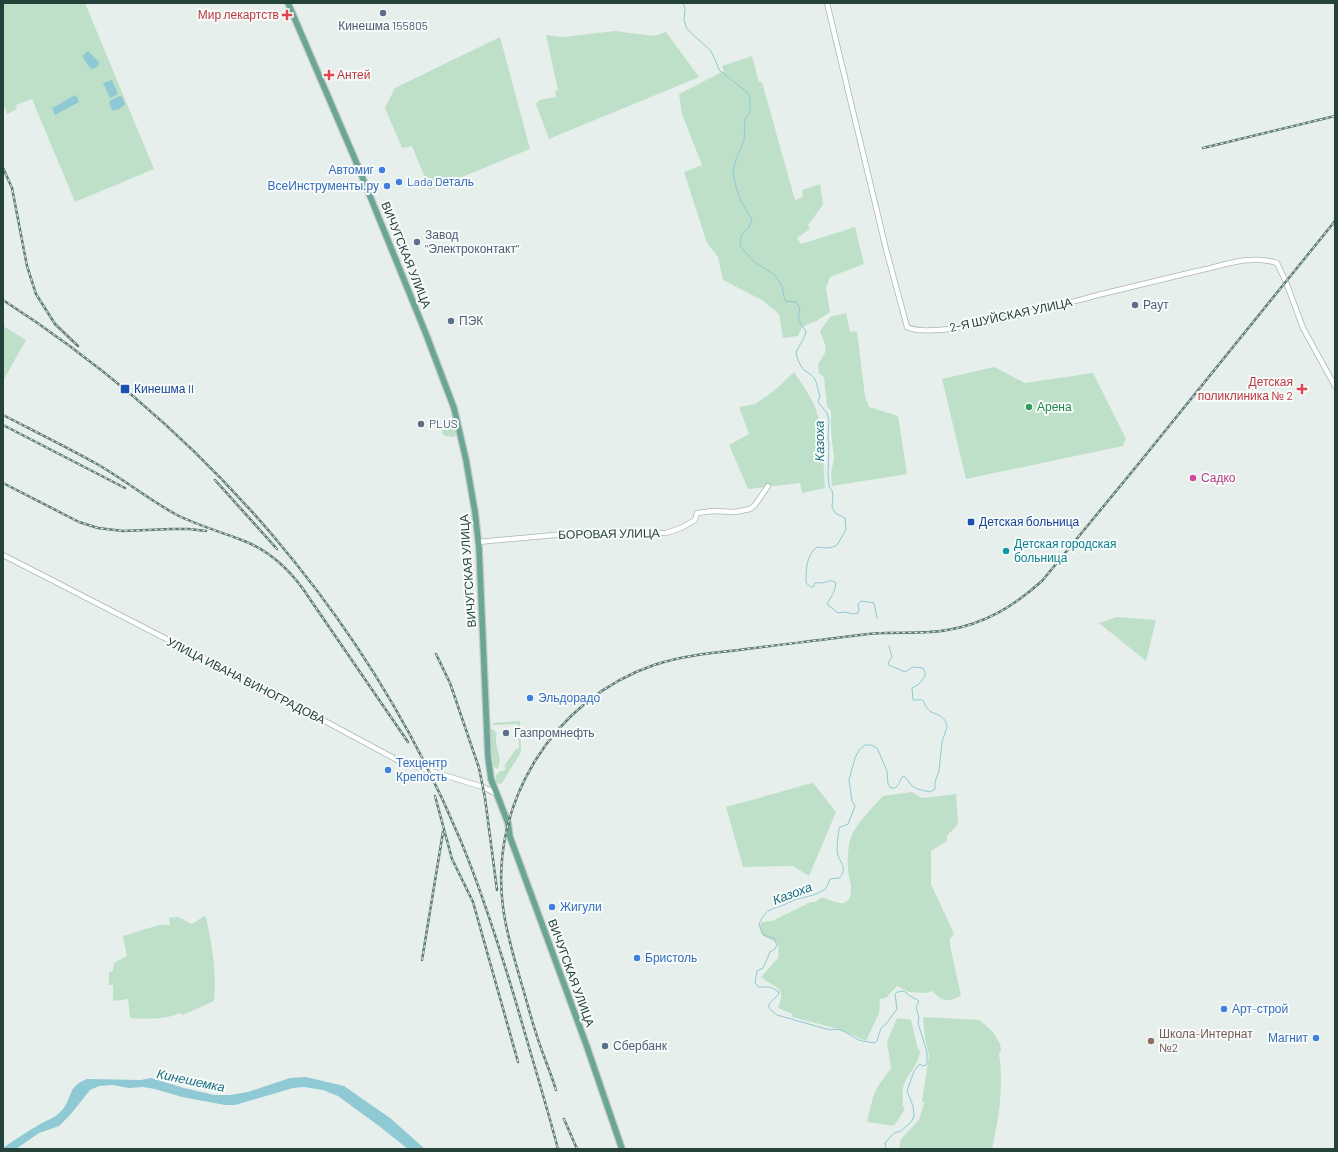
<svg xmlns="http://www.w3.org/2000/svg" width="1338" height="1152" viewBox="0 0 1338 1152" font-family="Barlow,sans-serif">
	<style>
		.green { fill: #bfe0c8 }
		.water { fill: #8ec9d4 }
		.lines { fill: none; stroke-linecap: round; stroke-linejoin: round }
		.stream { stroke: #8ec9d4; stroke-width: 1 }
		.minor-casing { stroke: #a8b8b2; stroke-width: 6 }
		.major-casing { stroke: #c2cac8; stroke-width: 8 }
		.minor { stroke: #fff; stroke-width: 4.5 }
		.major { stroke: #6aa596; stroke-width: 5.5 }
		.rail-casing { stroke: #5f7d75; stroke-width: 2.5 }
		.rail { stroke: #f7fbf9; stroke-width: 1; stroke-dasharray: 3; stroke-linecap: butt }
		.service-dot { fill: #5c6f8a; stroke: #f7fbf9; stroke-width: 1.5 }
		.health-dot { fill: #e0444e; stroke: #f7fbf9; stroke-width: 1.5 }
		.shop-dot { fill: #3f7fe0; stroke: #f7fbf9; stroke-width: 1.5 }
		.transit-dot { fill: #1a4fb4; stroke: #f7fbf9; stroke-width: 1.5 }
		.leisure-dot { fill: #2e9e5b; stroke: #f7fbf9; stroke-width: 1.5 }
		.hotel-dot { fill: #d1479c; stroke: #f7fbf9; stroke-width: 1.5 }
		.culture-dot { fill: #0f9aa8; stroke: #f7fbf9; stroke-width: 1.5 }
		.education-dot { fill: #8d6e63; stroke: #f7fbf9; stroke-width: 1.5 }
		.labels { text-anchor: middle; stroke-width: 4; stroke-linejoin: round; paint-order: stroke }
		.health-label { font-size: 12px; fill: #be3a42; stroke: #f7fbf9; text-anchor: end }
		.service-label { font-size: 12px; fill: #4e5e75; stroke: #f7fbf9; text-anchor: start }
		.shop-label { font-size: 12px; fill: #366cbe; stroke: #f7fbf9; text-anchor: start }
		.street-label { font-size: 12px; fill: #24423a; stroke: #f7fbf9 }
		.transit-label { font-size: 12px; fill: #164399; stroke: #f7fbf9; text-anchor: start }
		.leisure-label { font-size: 12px; fill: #27864d; stroke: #f7fbf9; text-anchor: start }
		.hotel-label { font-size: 12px; fill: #b23c85; stroke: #f7fbf9; text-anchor: start }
		.culture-label { font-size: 12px; fill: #0d838f; stroke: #f7fbf9; text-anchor: start }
		.education-label { font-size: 12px; fill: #785e54; stroke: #f7fbf9; text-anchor: start }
		.water-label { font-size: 13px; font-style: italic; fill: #1c6f80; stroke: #f7fbf9 }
	</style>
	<rect width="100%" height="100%" fill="#e6efeb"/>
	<path class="green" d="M3,3h82l69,166 -79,33 -43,-103 -16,6 1,4 -10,5 -2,-6 -2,1z
		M615,31l39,5 12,-4 33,45 -150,62 -13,-35 3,-4 17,-3 -1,-6 3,-1 -12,-55 16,2z
		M500,37l30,112 -100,41 -18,-44 -10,2 -17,-40 10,-20z
		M752,56l7,26h3l33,118 8,-3 -1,-7 18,-6 3,21 -15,20 2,4 -13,9 4,6 54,-17 9,37 -34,13 -4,11 4,24 -12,8 -16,7 -4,9 -15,2 -4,-24 -17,-14 -39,-20 -5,-23 -11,-14 -23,-71 18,-7 -20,-51 -3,-20 45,-23 -2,-5z
		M846,313l4,19 7,-1 8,65 4,11 29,9 9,58 -75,12 -1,-13 3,-15 -3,-27v-20l-4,-5 -3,-29 -5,-4 -1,-9c12,-17 8,-15 2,-33l10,-14z
		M3,326l23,14 -23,41z
		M994,367l31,16 68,-10 33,66 -3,7 -157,33 -24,-100z
		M794,372c9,14 20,28 24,44 6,23 5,48 7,72l-23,5 -2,-10 -52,6 -19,-44 20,-11 -10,-27 16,-3 19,-13z
		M446,418l6,1c4,4 5,13 3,18l-10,-1 -3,-2 1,-14z
		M1117,617l39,3 -10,41 -47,-38z
		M520,721l1,31 -19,31 -3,1 -4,-3 1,-6 5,-4h3l2,-3 -2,-2 12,-17 3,-1 -1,-24 -24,1 -2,-2z
		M493,729l4,5c-5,10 8,25 0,35l-4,-3 -3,-34 1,-3z
		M812,783l2,1 22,28 -27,64 -16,-10 -50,1 -17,-60z
		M912,792l10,6 34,-4 2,30 -11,12v5l-16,10v33l23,50 -4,5v6l11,51c-14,6 -17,7 -29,-5l-6,2 -17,-1 -12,-6 -11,12 -6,1 -1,14 -13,28 -27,-12 -47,-12v-3l-14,-6c9,-22 -2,-19 -17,-31l17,-19c2,-22 -3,-14 -16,-23l-2,-10 2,-3 10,-1 39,-19h4l7,-5c12,5 29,14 29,-8 0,-6 -2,-12 -3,-18 -1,-10 0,-25 3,-34 4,-12 23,-31 32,-41z
		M204,916l2,1c6,28 11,56 8,84l-31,14 -3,-2c-16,7 -32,6 -50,5l-2,-19 -15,2v-16h-4v-13l4,-1 1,-8 13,-7 -4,-20 36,-11h11l-1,-7 9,-1 14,7z
		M923,1017l56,3 10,8 6,7 5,9 1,6 -2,4c5,32 0,63 -7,95h-93l2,-10 18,-19 5,-17 -2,-2 7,-46 -4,-16z
		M897,1018l14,2 7,29 2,1c-1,21 -21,26 -17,51 0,4 -1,5 2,8l-11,17 -27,-4 6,-25 5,-11 13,-18 -4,-26z"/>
	<path class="water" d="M88,51l11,11 -1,4 -3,2 -4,1 -8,-11v-3z
		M112,80l6,14 -8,4 -7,-15z
		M75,95l2,2 2,5 -24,13 -3,-7 2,-1z
		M120,96l2,1 3,7c-3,4 -8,7 -13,6l-3,-7 2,-3z
		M306,1077l38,9 46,32 35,31h-17l-29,-23 -41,-30 -15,-6 -19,-3 -11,1 -58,17h-10l-43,-8 -27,-8 -12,-2 -14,1 -16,-3 -14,1 -9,4 -20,25 -11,11 -20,7 -23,16h-13v-1c11,-8 22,-15 34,-22 9,-6 18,-7 26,-17 10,-13 4,-22 24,-30l54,1 10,-2 33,10 30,7h16l18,-3 42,-14z"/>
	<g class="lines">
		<path class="stream" d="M683,3l2,5 -1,12 3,9 24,22 9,20 27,21 3,6v14l-5,7 -1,22 -9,21 -2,11 3,14 5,14 11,19 -3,7 -7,7 -2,9 1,4 13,15 21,13 7,11 2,11 2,4 10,1 4,6c-3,10 -1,15 6,23 -1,8 -7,14 -10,22 1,5 4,13 8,17 4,3 7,4 10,8 4,6 3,11 6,17l-2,7 9,11 2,7 -1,17 1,8 -1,29 1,12 3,5 1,4 -1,12 3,6 10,5 1,12 -9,15c-6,4 -13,3 -20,2 -11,8 -11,23 -11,36l5,4h2l2,-4c2,-1 4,0 6,0 6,0 9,-5 15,0 -1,9 -5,14 -9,21l11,9 6,-1 9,2 5,-1 1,-3 -1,-6 3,-3 13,2 3,15
			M886,1149l-1,-6 9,-10 7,-2 11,-10 2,-5 -1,-10 -6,-15 1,-3 6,-17 6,-7 3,2 3,-1 1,-2v-11l-9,-29 1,-5 -3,-11 3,-6 -9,-5 -6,-5 -7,1 -2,2 2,15 -11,15 -5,4 -4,13 -2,2c-4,-1 -9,-1 -13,-2 -11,-3 -19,-15 -32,-11l-53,-15 -8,-7v-4l10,-10 -1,-3 -8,-4h-11l-4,-4 2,-12 6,-3 7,-16 5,-3 2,-4 -3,-7c-12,-3 -11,-2 -15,-14 7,-15 11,-14 24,-19 4,-1 7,-4 11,-5 10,-3 21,-4 30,-10 3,-2 4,-7 6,-11l9,-1c9,-9 2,-14 -1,-23 -2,-4 0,-24 2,-28l6,-2 2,-1 7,-18 -3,-5 -3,-21 6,-22 4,-8 6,-5h6l6,3 10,23 1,13 3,4c8,1 8,-7 12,-12l3,2 6,8 5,3 13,3 5,-3v-7l4,-11 3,-29 5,-15c-2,-15 -14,-10 -21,-20 -2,-3 -1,-5 -5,-8l-2,1h-6l-1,-12 7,-4 6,-8v-4l-2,-4 -10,-1 -8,5 -16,-7 -1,-2 4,-6 -3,-11"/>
		<g class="minor-casing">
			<path id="minor" d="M827,3l59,246 21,78c28,15 159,-24 195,-33 32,-8 63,-15 95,-23 25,-5 54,-17 80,-8l9,19 17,46 32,58
				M478,542l110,-10 78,1 15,-5 14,-8 2,-7 16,-2 22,1 15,-3 5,-4 13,-19
				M3,555l292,150 106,57 82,25 12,6"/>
		</g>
		<g class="major-casing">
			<path id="major" d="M288,3l69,161 69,170 28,74 12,52 9,52 4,36 9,209 3,22 17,44 2,14 76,207 36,105"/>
		</g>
		<use href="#minor" class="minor"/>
		<use href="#major" class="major"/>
		<g class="rail-casing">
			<path id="rail" d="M1203,148l132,-32
				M3,168l9,20 15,78 9,28 19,30 23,22
				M3,300c202,130 364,317 457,539 25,60 44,122 62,184 12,42 25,84 36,126
				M3,415c31,16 64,32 94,49 28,16 52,36 80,51 20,10 41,16 62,24 26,9 48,28 64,50l105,153
				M3,425l122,63
				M215,480l62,69
				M3,483l76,39 19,6 25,3 48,-2h18l17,2
				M436,654l14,29 29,85 6,30 12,92
				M435,796l17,63 21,43 45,160
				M422,960l21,-128
				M556,1090c-6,-20 -15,-39 -21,-60 -5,-15 -9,-32 -14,-48 -7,-25 -15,-49 -18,-75 -14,-104 51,-208 151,-242 27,-9 56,-12 85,-15 37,-5 75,-9 113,-14 10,-1 21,-3 31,-3 21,-1 43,1 64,-3 38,-6 67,-24 95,-49l98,-119 195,-241
				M564,1119l13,30"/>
		</g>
		<use href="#rail" class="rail"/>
	</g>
	<g class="service-dot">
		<circle cx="383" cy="13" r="4"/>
		<circle cx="417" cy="242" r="4"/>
		<circle cx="1135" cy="305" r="4"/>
		<circle cx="451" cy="321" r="4"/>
		<circle cx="421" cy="424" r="4"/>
		<circle cx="506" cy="733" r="4"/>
		<circle cx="605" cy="1046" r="4"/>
	</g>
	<g class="health-dot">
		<path d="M285 9h4v4h4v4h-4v4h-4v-4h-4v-4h4z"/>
		<path d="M327 69h4v4h4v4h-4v4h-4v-4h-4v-4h4z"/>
		<path d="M1300 383h4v4h4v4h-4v4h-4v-4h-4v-4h4z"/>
	</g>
	<g class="shop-dot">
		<circle cx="382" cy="170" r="4"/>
		<circle cx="399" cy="182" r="4"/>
		<circle cx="387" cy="186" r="4"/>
		<circle cx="530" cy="698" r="4"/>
		<circle cx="388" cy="770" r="4"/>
		<circle cx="552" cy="907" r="4"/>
		<circle cx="637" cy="958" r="4"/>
		<circle cx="1224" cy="1009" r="4"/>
		<circle cx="1316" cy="1038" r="4"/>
	</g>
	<g class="transit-dot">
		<rect x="120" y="384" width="10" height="10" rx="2"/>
		<rect x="967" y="518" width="8" height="8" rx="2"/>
	</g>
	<circle class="leisure-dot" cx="1029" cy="407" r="4"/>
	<circle class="hotel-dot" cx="1193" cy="478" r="4"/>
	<circle class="culture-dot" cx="1006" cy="551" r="4"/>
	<circle class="education-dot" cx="1151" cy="1041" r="4"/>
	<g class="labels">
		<g class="health-label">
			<text x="279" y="19">Мир лекартств</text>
			<text x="337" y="79" text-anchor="start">Антей</text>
			<text x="1293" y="386">Детская<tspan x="1293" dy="14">поликлиника № 2</tspan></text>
		</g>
		<g class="service-label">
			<text x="383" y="30" text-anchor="middle">Кинешма 155805</text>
			<text x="425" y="239">Завод<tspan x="425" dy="14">"Электроконтакт"</tspan></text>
			<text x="1143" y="309">Раут</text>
			<text x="459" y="325">ПЭК</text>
			<text x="429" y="428">PLUS</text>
			<text x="514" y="737">Газпромнефть</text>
			<text x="613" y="1050">Сбербанк</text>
		</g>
		<g class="shop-label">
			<text x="374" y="174" text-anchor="end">Автомиг</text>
			<text x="407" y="186">Lada Dеталь</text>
			<text x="379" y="190" text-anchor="end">ВсеИнструменты.ру</text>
			<text x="538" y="702">Эльдорадо</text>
			<text x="396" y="767">Техцентр<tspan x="396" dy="14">Крепость</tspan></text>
			<text x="560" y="911">Жигули</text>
			<text x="645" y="962">Бристоль</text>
			<text x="1232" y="1013">Арт-строй</text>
			<text x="1308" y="1042" text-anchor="end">Магнит</text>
		</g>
		<g class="street-label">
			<text transform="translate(406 255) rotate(68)" y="4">ВИЧУГСКАЯ УЛИЦА</text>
			<text transform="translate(1011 315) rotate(-12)" y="4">2-Я ШУЙСКАЯ УЛИЦА</text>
			<text transform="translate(609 534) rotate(-1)" y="4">БОРОВАЯ УЛИЦА</text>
			<text transform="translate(468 571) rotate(-94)" y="4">ВИЧУГСКАЯ УЛИЦА</text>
			<text transform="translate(246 681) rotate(27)" y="4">УЛИЦА ИВАНА ВИНОГРАДОВА</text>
			<text transform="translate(571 973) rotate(70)" y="4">ВИЧУГСКАЯ УЛИЦА</text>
		</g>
		<g class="transit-label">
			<text x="134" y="393">Кинешма II</text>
			<text x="979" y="526">Детская больница</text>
		</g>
		<g class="leisure-label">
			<text x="1037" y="411">Арена</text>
		</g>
		<g class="hotel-label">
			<text x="1201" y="482">Садко</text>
		</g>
		<g class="culture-label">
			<text x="1014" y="548">Детская городская<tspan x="1014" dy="14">больница</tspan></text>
		</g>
		<g class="education-label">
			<text x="1159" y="1038">Школа-Интернат<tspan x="1159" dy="14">№2</tspan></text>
		</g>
		<g class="water-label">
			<text transform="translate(819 441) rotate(-91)" y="5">Казоха</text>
			<text transform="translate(792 893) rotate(-21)" y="5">Казоха</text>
			<text transform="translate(191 1080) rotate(12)" y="5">Кинешемка</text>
		</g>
	</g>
	<rect width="1338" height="1152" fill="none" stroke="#24423a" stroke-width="8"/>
</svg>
